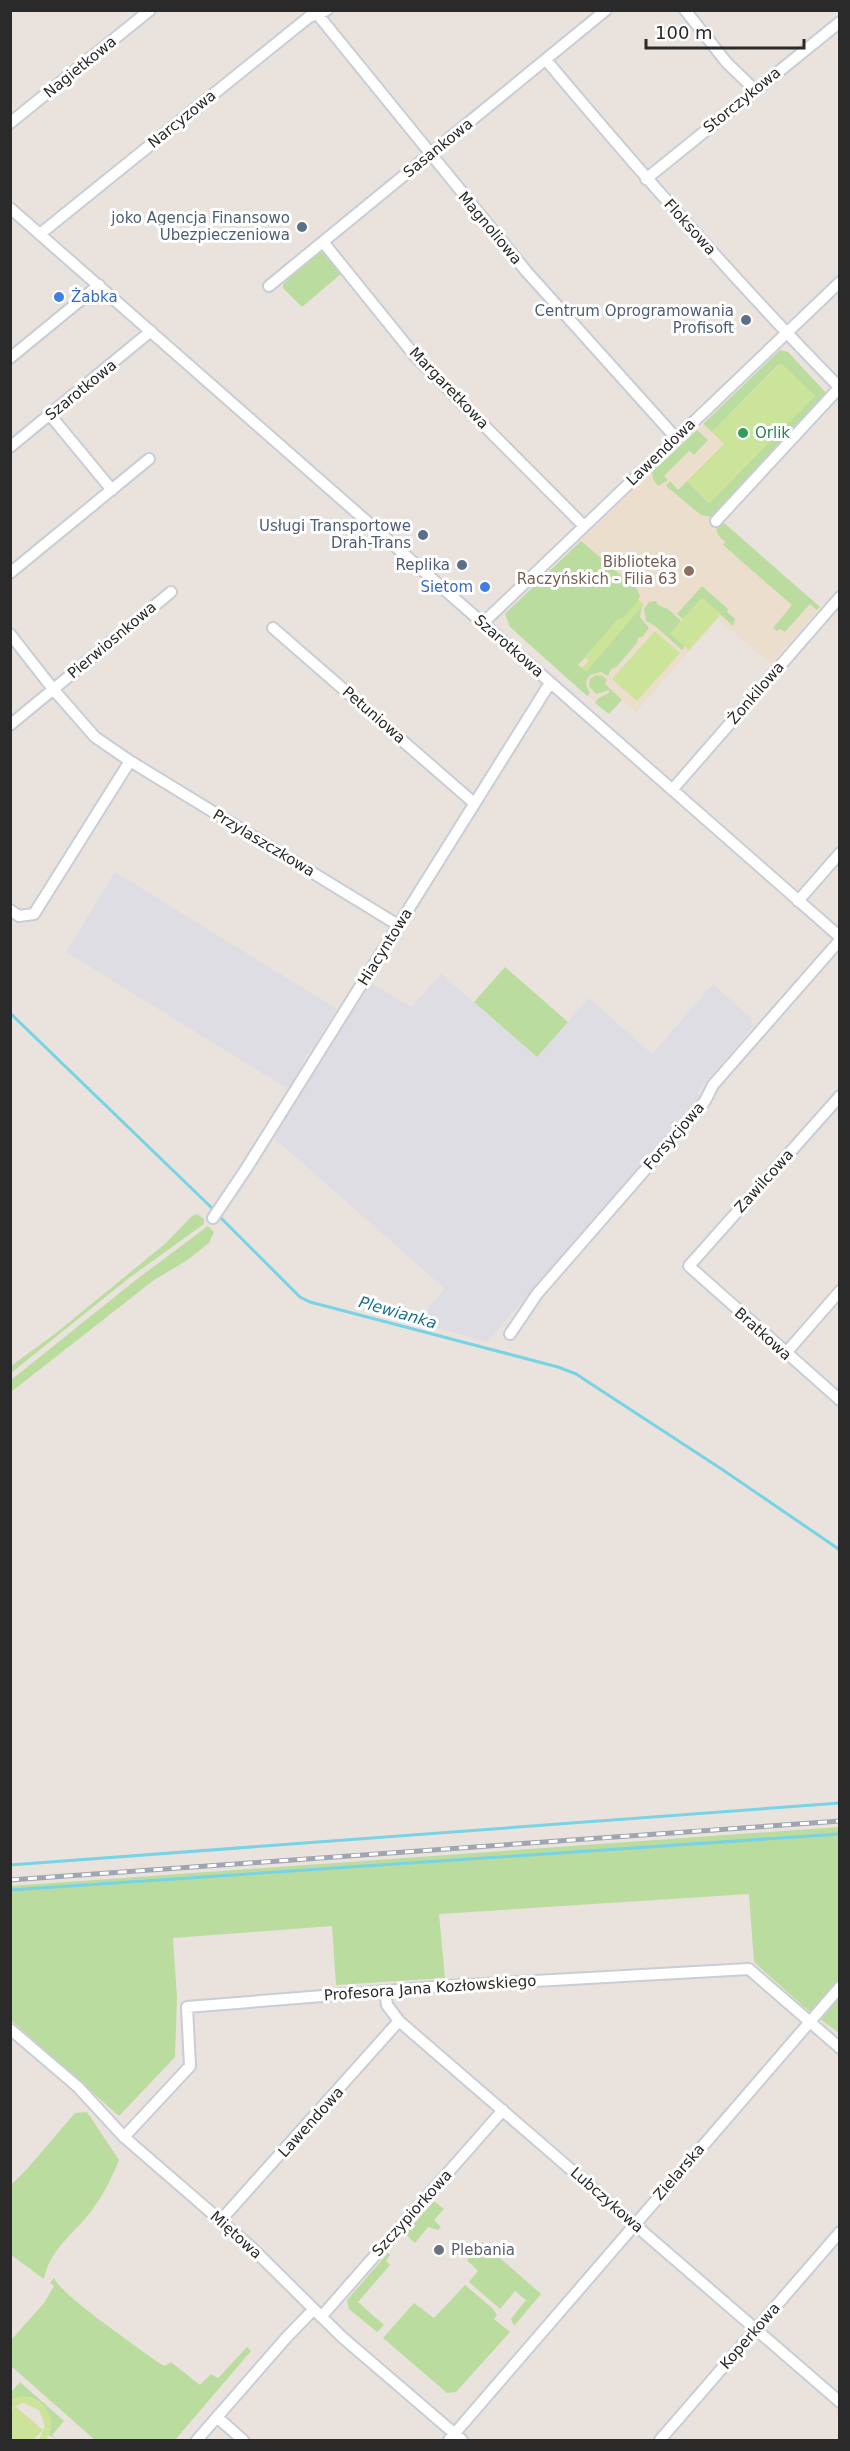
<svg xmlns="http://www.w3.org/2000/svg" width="850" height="2451" viewBox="0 0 850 2451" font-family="'DejaVu Sans',sans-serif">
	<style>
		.industrial { fill: #dedde3 }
		.education { fill: #ebdecd }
		.green { fill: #badc9e }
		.pitch { fill: #cce39a }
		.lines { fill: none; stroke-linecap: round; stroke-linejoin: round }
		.stream { stroke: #78d3e4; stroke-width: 3 }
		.street-casing { stroke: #c8cdd6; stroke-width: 14 }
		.street { stroke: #fff; stroke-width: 10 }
		.rail-casing { stroke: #a0a5b2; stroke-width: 5 }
		.rail { stroke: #fff; stroke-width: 3; stroke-dasharray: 9; stroke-linecap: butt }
		.service-dot { fill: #5c6f8a; stroke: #fff; stroke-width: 2 }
		.shop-dot { fill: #3f7fe0; stroke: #fff; stroke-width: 2 }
		.leisure-dot { fill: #2e9e5b; stroke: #fff; stroke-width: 2 }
		.education-dot { fill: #8d6e63; stroke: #fff; stroke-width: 2 }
		.worship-dot { fill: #6b7280; stroke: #fff; stroke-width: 2 }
		.labels { text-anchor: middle; stroke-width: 6; stroke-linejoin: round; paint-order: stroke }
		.street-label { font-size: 15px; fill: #2a2a2a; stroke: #fff }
		.service-label { font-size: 15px; fill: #4e5e75; stroke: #fff; text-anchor: end }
		.shop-label { font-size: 15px; fill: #366cbe; stroke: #fff; text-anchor: start }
		.leisure-label { font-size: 15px; fill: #27864d; stroke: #fff; text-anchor: start }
		.education-label { font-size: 15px; fill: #785e54; stroke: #fff; text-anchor: end }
		.worship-label { font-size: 15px; fill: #5b616d; stroke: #fff; text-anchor: start }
		.water-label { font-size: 16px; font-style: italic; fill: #19738e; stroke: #fff }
	</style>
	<rect width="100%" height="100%" fill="#eae3dd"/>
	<path class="industrial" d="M115,872l222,137 -25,40 -7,7 -2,8 -15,25 -222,-137z
		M441,974l96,83 52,-59 63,56 61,-70 39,35 -2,2 4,4 -57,67 5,5 -215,245 -71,-20 29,-33 -172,-152 98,-154 40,24z"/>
	<path class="education" d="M774,356l41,40 -105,107 1,14 9,8 3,-3 97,85 -49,57 -53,-45 -82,93 -14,-12 -13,14 -99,-87 -5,-13 154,-149 30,-15 5,5 14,-15 -11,-10z"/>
	<path class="green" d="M320,251l8,4 -2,2 2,3 2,-2 12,15 -40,34 -19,-19v-4l5,-4 -2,-2z
		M780,350l8,2 39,42 -116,123 -10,-2 -35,-29 4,-5 8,9 9,-9 22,22 71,-140 -68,69 -9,-8z
		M697,430l11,10 -14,15 -5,-4 -25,25 4,4 -10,6 -5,-7 -1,-7z
		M723,522l97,85 -3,3 -7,-6 -25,28 -5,-3 -3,2 -4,-3 19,-23 -69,-60 2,-3c-6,-6 -12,-10 -6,-19l1,2z
		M581,541l56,48 3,7c-3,9 -13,22 -22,24l-40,45 8,6 56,-65 -2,11 9,11 -6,8 -5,2 -1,5 -21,24 -5,2 -3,7 -7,-4 -11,3c-6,7 -4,11 0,18l-3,3 -77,-69 -5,-13z
		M702,586l26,23 -1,3 8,7 -2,7 -31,-28 -19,21 -6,-5z
		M656,601l2,4 10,4 13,12 -10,13 14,12 -3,4 -27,-24 -9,-5 -2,-12 5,-7z
		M596,675l7,1 4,4 -2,4 17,16 -13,14 -14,-11 4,-5 10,-5v-3l-13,4 -7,-8 1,-7z
		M505,967l63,55 -31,35 -63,-55z
		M197,1214l7,5v5l-75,54 -118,95v-7l45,-33 110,-90 26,-27z
		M208,1226l6,6 -5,11 -23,18 -32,19 -143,112v-12l126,-101z
		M839,1827v206l-35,-26 -50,-45 -5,-68 -310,20 6,64 -109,7 -4,-59 -159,12 4,60 -2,59 -56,59 -108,-96v-134z
		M87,2112l32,48c-8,20 -17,37 -30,54 -18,22 -39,36 -45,65l-33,-24v-70l16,-16 48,-56z
		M434,2201l10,8 -10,11 7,7 -3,3 -10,-3 -13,16 -10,-9z
		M482,2242l59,52 -27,32 -3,-7 15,-19 -11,-9 -15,18 -31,-27 9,-11 -11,-11z
		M388,2253l2,2 -4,6 4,4 -32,37 26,23 -7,7 -28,-23 -2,-9z
		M54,2278c8,18 85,70 105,85l6,3 6,-4 29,23 11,-11 7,4 29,-31 4,4 -76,89h-80l-84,-74v-26l33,-37 10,-17 -4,-3z
		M465,2285l28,24 4,6 -3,4 16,13 -54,60 -9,1 -64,-55 31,-35 20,15z
		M20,2382l44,39 -12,14 6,5 -9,-5c6,-24 -13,-46 -38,-35v-8z"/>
	<path class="pitch" d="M781,363l34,33 -105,107 -23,-22 37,-37 -12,-12z
		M702,598l19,16 -32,36 -19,-16z
		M639,600l5,4 -58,68 -4,-4 7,-8 -4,-3 33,-38 5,-1z
		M655,631l25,22 -43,48 -25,-22z
		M21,2396c22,2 40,23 25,44h-7l6,-14 -6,-16 -16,-7 -12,5v-8z
		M15,2406l28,24 -10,10h-22v-29z"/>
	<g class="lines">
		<path class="stream" d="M10,1013l204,197
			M218,1215l82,82 10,5 248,65 18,7 147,96 117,80
			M10,1865l830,-62
			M10,1890l830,-56"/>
		<g class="street-casing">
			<path id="street" d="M314,10l212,261 150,167
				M685,10l42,53 27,26
				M546,60c94,112 191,223 294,328
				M10,123l140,-113
				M646,179l194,-157
				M10,208l830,729
				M40,234l269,-217 18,-7
				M323,242l92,114 169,170
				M269,286l337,-276
				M10,358l89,-73
				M50,415l62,75
				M10,447l141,-116
				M716,521l123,-133
				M10,573l139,-114
				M483,623l357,-341
				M273,628l201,175
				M10,634l43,55 42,48 35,24 268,164
				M10,725l161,-133
				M672,790l168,-193
				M798,901l42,-48
				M10,910l9,6 15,-2 96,-153
				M840,1096l-151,170 151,134
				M213,1218l33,-49 304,-486
				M510,1334l27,-40 168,-193 8,-16 127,-145
				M785,1354l55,-63
				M385,1991l2,14 12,16 441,381
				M10,2029l68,58 46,50 127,110 91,90 120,103
				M124,2137l66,-71 -3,-59 260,-21 302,-17 91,79
				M221,2220l178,-199
				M321,2317l182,-207
				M218,2418l25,22
				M197,2440l89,-102 27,-28
				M449,2440l391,-453
				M660,2440l180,-208"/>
		</g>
		<use href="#street" class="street"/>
		<g class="rail-casing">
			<path id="rail" d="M10,1880l830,-59"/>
		</g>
		<use href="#rail" class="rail"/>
	</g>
	<g class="service-dot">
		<circle cx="302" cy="227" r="6"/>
		<circle cx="746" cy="320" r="6"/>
		<circle cx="423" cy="535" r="6"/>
		<circle cx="462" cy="565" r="6"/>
	</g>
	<g class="shop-dot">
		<circle cx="59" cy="297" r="6"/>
		<circle cx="485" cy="587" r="6"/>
	</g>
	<circle class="leisure-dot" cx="743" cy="433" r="6"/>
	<circle class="education-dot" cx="689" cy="571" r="6"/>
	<circle class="worship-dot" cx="439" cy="2250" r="6"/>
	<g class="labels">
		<g class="street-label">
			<text transform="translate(80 67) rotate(-39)" y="5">Nagietkowa</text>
			<text transform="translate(742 100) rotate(-39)" y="5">Storczykowa</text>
			<text transform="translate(182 119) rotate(-39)" y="5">Narcyzowa</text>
			<text transform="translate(438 148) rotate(-39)" y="5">Sasankowa</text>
			<text transform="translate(690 227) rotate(48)" y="5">Floksowa</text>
			<text transform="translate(490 228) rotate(50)" y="5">Magnoliowa</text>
			<text transform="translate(449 388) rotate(46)" y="5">Margaretkowa</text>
			<text transform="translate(81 390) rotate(-39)" y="5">Szarotkowa</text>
			<text transform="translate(661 452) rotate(-44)" y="5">Lawendowa</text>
			<text transform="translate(112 640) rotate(-40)" y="5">Pierwiosnkowa</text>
			<text transform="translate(509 646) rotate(41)" y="5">Szarotkowa</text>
			<text transform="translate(756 693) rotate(-49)" y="5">Żonkilowa</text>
			<text transform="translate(374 715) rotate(41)" y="5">Petuniowa</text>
			<text transform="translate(264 843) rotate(31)" y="5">Przylaszczkowa</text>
			<text transform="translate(385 947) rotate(-58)" y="5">Hiacyntowa</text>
			<text transform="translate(674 1136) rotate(-49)" y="5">Forsycjowa</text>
			<text transform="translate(764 1181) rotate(-48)" y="5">Zawilcowa</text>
			<text transform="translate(763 1334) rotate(42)" y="5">Bratkowa</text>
			<text transform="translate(430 1988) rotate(-4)" y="5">Profesora Jana Kozłowskiego</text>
			<text transform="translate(311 2122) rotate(-48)" y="5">Lawendowa</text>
			<text transform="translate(679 2172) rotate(-49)" y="5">Zielarska</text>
			<text transform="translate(607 2200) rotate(41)" y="5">Lubczykowa</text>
			<text transform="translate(412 2213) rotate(-48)" y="5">Szczypiorkowa</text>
			<text transform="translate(236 2235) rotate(42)" y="5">Miętowa</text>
			<text transform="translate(750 2336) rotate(-49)" y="5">Koperkowa</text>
		</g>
		<g class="service-label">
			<text x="290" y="223">joko Agencja Finansowo<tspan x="290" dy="17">Ubezpieczeniowa</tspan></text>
			<text x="734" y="316">Centrum Oprogramowania<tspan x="734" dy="17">Profisoft</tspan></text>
			<text x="411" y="531">Usługi Transportowe<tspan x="411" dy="17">Drah-Trans</tspan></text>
			<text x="450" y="570">Replika</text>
		</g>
		<g class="shop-label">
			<text x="71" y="302">Żabka</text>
			<text x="473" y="592" text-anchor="end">Sietom</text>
		</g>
		<g class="leisure-label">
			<text x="755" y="438">Orlik</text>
		</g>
		<g class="education-label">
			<text x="677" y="567">Biblioteka<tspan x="677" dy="17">Raczyńskich - Filia 63</tspan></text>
		</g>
		<g class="worship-label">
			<text x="451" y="2255">Plebania</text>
		</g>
		<g class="water-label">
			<text transform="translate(398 1312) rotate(16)" y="6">Plewianka</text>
		</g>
	</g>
	<rect width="850" height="2451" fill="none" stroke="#2a2a2a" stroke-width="24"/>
	<path d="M646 39v9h158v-9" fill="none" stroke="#2a2a2a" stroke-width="3"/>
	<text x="655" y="39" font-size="18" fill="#2a2a2a" stroke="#ffffff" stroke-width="4.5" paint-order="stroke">100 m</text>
</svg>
